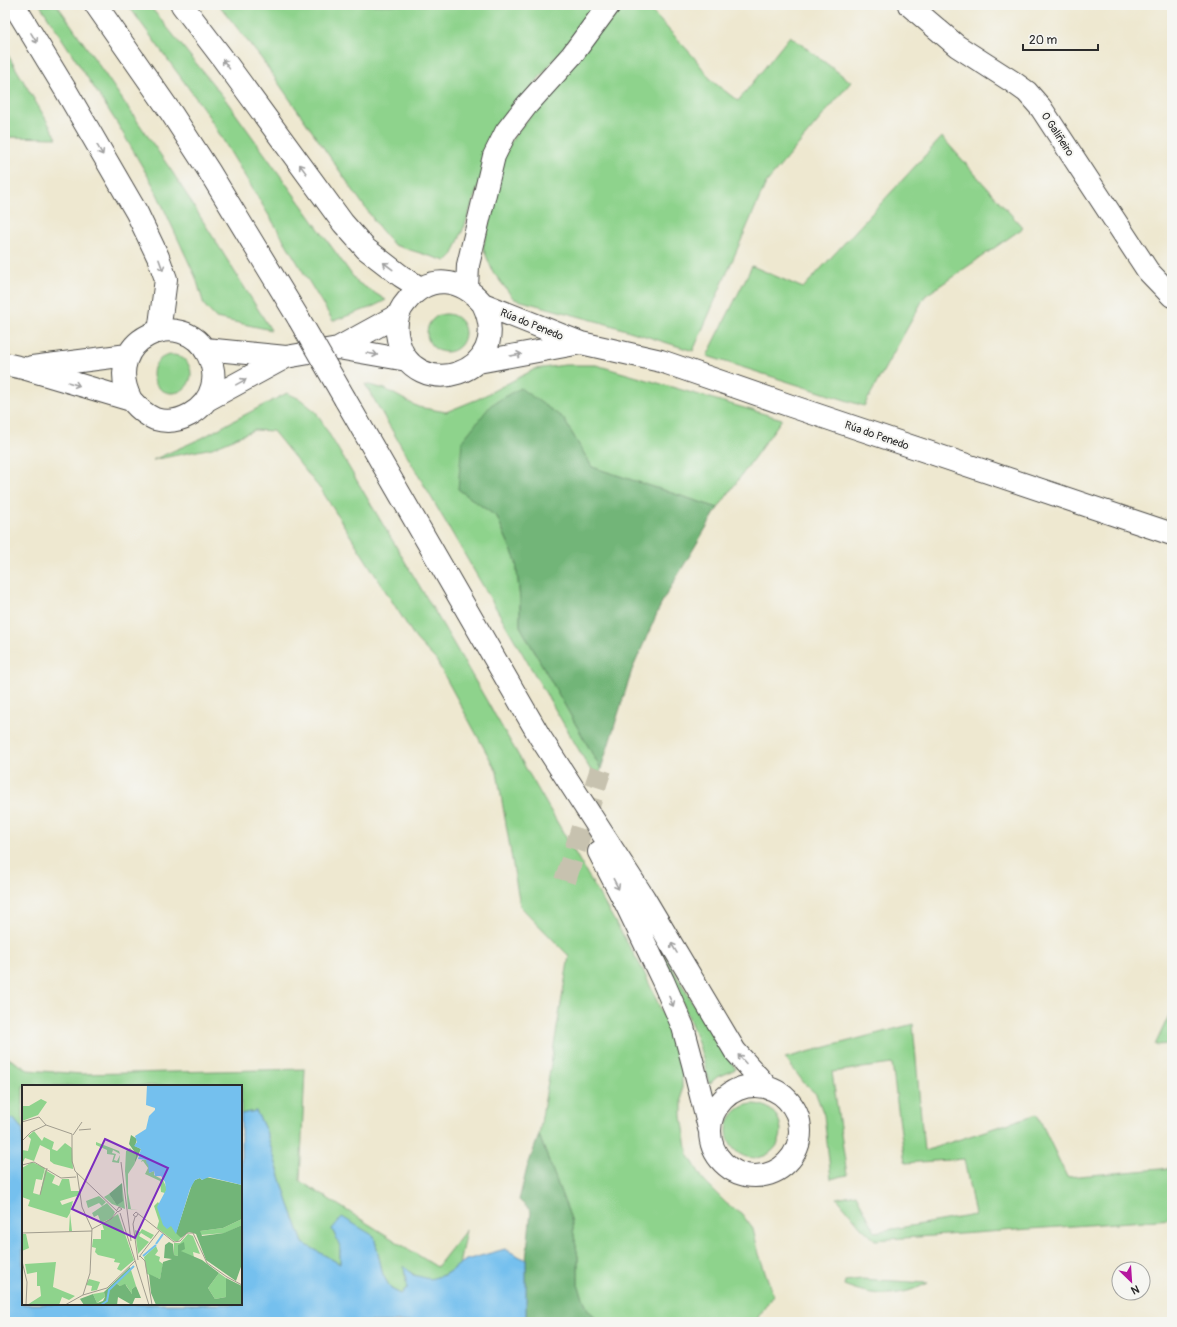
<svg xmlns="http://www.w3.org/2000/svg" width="1177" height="1327" viewBox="0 0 1177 1327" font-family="Pangolin,sans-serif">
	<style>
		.green { fill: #8ed38c; stroke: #5c7f5c }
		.forest { fill: #72b578; stroke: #4e7052 }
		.water { fill: #74c0ee; stroke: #50768c }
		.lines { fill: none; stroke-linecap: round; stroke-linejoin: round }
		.street-tunnel { stroke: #c7c2af; stroke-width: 22; stroke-dasharray: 22 11; stroke-linecap: butt }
		.street-casing { stroke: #484744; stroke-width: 24 }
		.secondary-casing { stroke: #484744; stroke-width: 24 }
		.primary-casing { stroke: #484744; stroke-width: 24 }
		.highway-casing { stroke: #484744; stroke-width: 24 }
		.street { stroke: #fff; stroke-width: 22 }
		.secondary { stroke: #fff; stroke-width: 22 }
		.primary { stroke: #fff; stroke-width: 22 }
		.highway { stroke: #fff; stroke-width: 22 }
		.primary-bridge-casing { stroke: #484744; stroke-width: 24; stroke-linecap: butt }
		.primary-bridge { stroke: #fff; stroke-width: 22 }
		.oneway { stroke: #a0a0a0 }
		.labels { text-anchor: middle; stroke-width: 4; stroke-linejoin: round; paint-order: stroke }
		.street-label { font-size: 11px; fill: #2b2b2b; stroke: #f6f6f2 }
		.inset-river { fill: none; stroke: #74c0ee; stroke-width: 2 }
		.inset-road { fill: none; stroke: #a09c8e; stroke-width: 1 }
		.view { fill: #7b2cbf; fill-opacity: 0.15; stroke: #7b2cbf; stroke-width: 2 }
		.inset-edge { fill: none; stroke: #2b2b2b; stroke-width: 2 }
	</style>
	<rect width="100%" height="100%" fill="#f6f6f2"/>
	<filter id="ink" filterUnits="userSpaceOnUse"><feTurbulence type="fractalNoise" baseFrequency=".025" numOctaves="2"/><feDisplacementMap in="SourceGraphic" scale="8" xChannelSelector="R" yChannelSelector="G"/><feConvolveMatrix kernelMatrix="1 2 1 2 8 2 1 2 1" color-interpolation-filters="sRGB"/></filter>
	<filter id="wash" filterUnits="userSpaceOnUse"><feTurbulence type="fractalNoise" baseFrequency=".012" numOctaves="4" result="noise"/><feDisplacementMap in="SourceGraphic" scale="16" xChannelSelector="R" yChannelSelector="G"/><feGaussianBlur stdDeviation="0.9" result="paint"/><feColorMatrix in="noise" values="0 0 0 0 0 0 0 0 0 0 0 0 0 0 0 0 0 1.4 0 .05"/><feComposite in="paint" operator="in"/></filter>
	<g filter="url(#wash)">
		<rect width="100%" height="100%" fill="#eee8d0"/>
		<path class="green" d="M40,5h17l8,11 108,157 98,157 -55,-12 -12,-13 -8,-27 -43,-93 -36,-62z
			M128,5h21l76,94 132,183 29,18 -14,7 -39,14 -127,-209z
			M219,5h380l-101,123 -32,94 -13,32 -7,7 -52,-16 -16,-19 -117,-168z
			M619,5h27l47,51 19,25 26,20 52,-65 61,46 -85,101 -73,168 -86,-27 -93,-25 -21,-27 -10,-24 20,-89 10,-21z
			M5,50l52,88 -52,-1z
			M942,137l81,91 -98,68 -61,110 -157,-50 45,-90 51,22z
			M427 333a19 19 0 1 1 38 0a19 19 0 1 1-38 0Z
			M153 374a19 19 0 1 1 38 0a19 19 0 1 1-38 0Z
			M565,365h31l186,54 -64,89 -126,-41 -29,-49 -105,71 39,28 19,44 4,39v26l81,143 -4,12 -232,-397 20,5 33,18 28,5 32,-13 57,-30z
			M287,393l13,6 16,13 125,210 202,348 27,60 12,38v48l6,38 16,27 23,23 14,9 12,16 6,25 14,41 -18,27h-154l-13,-11 -10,-26v-28l-7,-38 -32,-84 30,-179 -49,-50 -23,-134 -61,-112 -20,-21 -94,-148 -49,-60 -19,-1 -42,18 -59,12 49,-22 29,-16z
			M652,934l58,98 26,37 -19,8 -8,7c-10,-53 -36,-101 -57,-150z
			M1172,1009v35l-17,1z
			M913,1024l11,127 113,-37 30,63 105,-9v51l-297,21 -14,-13 -24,-29 19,-4 19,38 100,-17 -11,-56 -59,4 -13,-99 -60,8 15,103 -16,4 -7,-64 -8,-21 -12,-11 -19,-25z
			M5,1056l23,14 54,4 223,-5 -5,112 137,86 29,-37 -7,35c-21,15 -34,21 -55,2l3,22 -6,5 -10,-5 -8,-14 -9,-39 -42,-7 8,17v18l-37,-21 -15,-41 -22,-71 -10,-20 -15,3v-28h-218v44l-10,-12 -8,2z
			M727 1131a27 27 0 1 1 54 0a27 27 0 1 1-54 0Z
			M861,1279l67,4c-30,15 -54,14 -84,2l1,-4z"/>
		<path class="forest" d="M520,388l43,30 29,49 126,41 -55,92 -31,70 -31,99 -81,-143v-26l-4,-39 -19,-44 -39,-28 4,-48 29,-36z
			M539,1135l32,84 7,38v28l10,25 13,12h-75v-62l5,-49 -12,-11 8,-32z"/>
		<path class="water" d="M256,1111l10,20 22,71 15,41 37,21v-18l-8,-17 10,-12 32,19 9,39 8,14 10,5 6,-5 -3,-23 9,9 17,4 14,-4 22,-15 39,-11 21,11v62h-521v-202l8,-2 10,12v174h218v-190z"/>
	</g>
	<g filter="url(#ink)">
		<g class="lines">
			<path class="street-tunnel" d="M565,881l32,-100 4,-12"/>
			<g class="street-casing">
				<path id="street" d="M909,5l48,41 56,36 14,10 14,16 107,163 24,25
					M467,288l1,-23 26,-109 12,-24 20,-26 46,-51 37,-50"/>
			</g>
			<g class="secondary-casing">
				<path id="secondary" d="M483,304c34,72 -72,100 -85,35 -3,-13 -1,-27 8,-37 23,-29 55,-24 77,2l98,39 80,18 130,45 381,128
					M338,348l69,12
					M205,349l81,8 52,-9 60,-33
					M478,362l103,-19
					M5,364l18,4 108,32c7,8 14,15 24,19 23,7 51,-8 57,-32 3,-11 1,-22 -4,-32 -26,-51 -108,-16 -77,45
					M32,367l96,-12
					M207,400l79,-43"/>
			</g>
			<g class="primary-casing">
				<path id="primary" d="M96,5l76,109 37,57 90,148
					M345,399l195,338 104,161 91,153 33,37
					M599,852l28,54 36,75 20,46 10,37 16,64
					M710 1131a45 45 0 1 1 90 0a45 45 0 1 1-90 0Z"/>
			</g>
			<g class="highway-casing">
				<path id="highway" d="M14,5l51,84 72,124 21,44 8,22 -7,53
					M182,5l39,51 122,167 23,26 35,27 19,12"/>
			</g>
			<use href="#street" class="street"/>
			<use href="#secondary" class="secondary"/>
			<use href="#primary" class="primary"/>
			<use href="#highway" class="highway"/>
			<g class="primary-bridge-casing">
				<path id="primary-bridge" d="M299,319l46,80"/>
			</g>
			<use href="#primary-bridge" class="primary-bridge"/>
		</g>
		<defs><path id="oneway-shaft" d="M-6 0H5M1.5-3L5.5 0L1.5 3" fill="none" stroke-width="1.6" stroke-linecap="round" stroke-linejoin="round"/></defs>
		<g class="oneway">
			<use href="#oneway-shaft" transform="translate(34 38) rotate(59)"/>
			<use href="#oneway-shaft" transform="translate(226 64) rotate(-126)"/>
			<use href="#oneway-shaft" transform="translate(100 150) rotate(60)"/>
			<use href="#oneway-shaft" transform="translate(303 169) rotate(-126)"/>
			<use href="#oneway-shaft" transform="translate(161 265) rotate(70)"/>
			<use href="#oneway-shaft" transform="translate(388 266) rotate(-143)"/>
			<use href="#oneway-shaft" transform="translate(372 354) rotate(10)"/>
			<use href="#oneway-shaft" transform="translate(516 355) rotate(-10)"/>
			<use href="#oneway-shaft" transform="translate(241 382) rotate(-29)"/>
			<use href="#oneway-shaft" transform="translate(74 384) rotate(17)"/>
			<use href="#oneway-shaft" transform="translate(616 884) rotate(63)"/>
			<use href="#oneway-shaft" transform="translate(674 948) rotate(-121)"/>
			<use href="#oneway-shaft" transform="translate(671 1001) rotate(66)"/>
			<use href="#oneway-shaft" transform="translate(742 1059) rotate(-132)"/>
		</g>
	</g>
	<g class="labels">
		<g class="street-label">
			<text transform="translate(1058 134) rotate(57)" y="4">O Galiñeiro</text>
			<text transform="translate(532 324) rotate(22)" y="4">Rúa do Penedo</text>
			<text transform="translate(877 435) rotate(19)" y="4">Rúa do Penedo</text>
		</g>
	</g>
	<g transform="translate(22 1085)">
		<rect width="220" height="220" fill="#eee8d0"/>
		<path d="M19,14l6,3 -9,13 -16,6v-15h7zM12,46l8,10 2,-4 10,5 -2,7 5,2 8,-8 7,5 1,21 -19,-5 -4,-3v-11l-10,-5 -6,16 -9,-3 -3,6v-14l6,1 3,-12 -3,-3zM74,57l23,9 1,3 -7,-4 -1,3 4,1 -2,6 3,1 3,-6 -1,8 -7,-1 2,-7 -7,-1v-4l-11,-5zM108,63l6,6 -2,11 -6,9v19l3,16 7,1 -10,-1 -3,-38 1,-20zM120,75h4l4,5 -1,8 5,-2v4l9,5 4,9 -2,4 -4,-1 -1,-11 -15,-7 3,-6 -5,-7 -2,1zM10,77l13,6 -3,12 -6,-1 -3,14 7,2 5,-25 10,6 -3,7 7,3 3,-7h7l2,12h8l1,4 -20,6 2,4 11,-4 -3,12 2,18h-3l1,-18 -3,5 -39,-12 2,-6 -8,-3v-29zM100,98l3,26 -13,-5 -8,-7 5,-3 6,8 8,-1zM77,111l7,6 -4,4 -3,-3 -11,5 -2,-7zM136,117l23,36 -3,3h-4l-17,-13 2,-7 -5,-15zM85,118l8,9 -3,6 -11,5 -3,-8 -4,2 -2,-4zM96,129l16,46 -13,11 -4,-2 3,-6 -6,-1 1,-3 -17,-4 -3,-3 1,-4 -4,-1 1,-8h8v-9h3l-2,-6zM220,134v6l-17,8 -25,2v-4l23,-3zM120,144l12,6 -3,4 -10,-6 -2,3 10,6 -11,12 -3,-24 5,2zM0,149h4l3,14 -7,3zM166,149l5,2 7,18 -7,-2 1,6 -14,-7 3,-9 -5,14 -4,-1v-12h6zM134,161l2,5 -3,4 5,2 -1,4 4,3 -3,15 -13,-5 -3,-17zM34,177l-3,25 22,9 -6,4 -7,-3 -3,8h-32l14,-9 -1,-10h-3v-14l-10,2 -2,-10zM109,185l5,16 -4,3v5l-6,-9 -6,1 -5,-4zM197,188l7,5v19l-11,2 -7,-11zM67,194l11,3 -3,8 -6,1 1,-5 -6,-1zM82,207l1,5 -8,6 -4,-9z" fill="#8ed38c"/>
		<path d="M109,50l6,4 -2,7 6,3 -7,16 2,-11 -7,-10zM184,92l36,8v34l-19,9 -23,3 2,5 22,-3 18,-8v39l-6,17 -30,-21 -10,-26 -7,-2 -8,6 -5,-5 16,-49 3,-4 5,-2 2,2zM100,98l1,18 -6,4 -8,-11zM147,157l4,2 1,11 4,1v-11l6,-3 1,7 -4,2 21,9 17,13 -11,15 7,11 11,-2v-19l16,8v19h-86l-5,-12 -2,-19 11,5 3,-17 9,-3 -8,-1 1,-13zM108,182l1,3 -15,13 4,3 5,-2 7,10v-5l4,-3 5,12h-6l-3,7 -14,-8 -1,8h-33l-4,-6 -3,1 16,-6 4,9 6,-2 2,-4 -1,-5z" fill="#72b578"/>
		<path d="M125,0h95v100l-33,-8 -7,3 -2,-2 -5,2 -5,9 -14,45 -5,-8 -4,3 -4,-4 -6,-18 9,-17 -1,-8 -4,-6h-6l-1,-5 -5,2 -1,-10 -1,2 -1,-5 -8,-1 3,-10 -7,-3 3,-4 -2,-6 11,-7 3,-13 6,-6v-2l-9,-3z" fill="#74c0ee"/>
		<path class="inset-river" d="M134,159l7,-10M121,171l13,-11M79,220l6,-4 2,-11 25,-24"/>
		<path class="inset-road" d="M0,37l17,-5 7,8 26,9v27l3,10 43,41 4,-3 -3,-2 -2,3M57,45l12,-1M51,50l9,-13M0,56l9,-9 15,-7M99,77l10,79M0,80l12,-3 27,16 15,-1M55,88l5,34 10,22 -2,44 -7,22M18,110l7,-27M98,128l29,92M116,129l-2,3 -3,-2 3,-3 38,30 6,-1 7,-8h6l14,30 20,14 15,8M113,132l-2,7 5,36M70,144l19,-10 6,-7M0,148l70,-2M118,171l5,5 7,44M117,172l20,-26M0,176l5,21 -1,23M43,220l18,-10 24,-7 28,-27"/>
		<path class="view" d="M83,54l63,29 -33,70 -63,-29z"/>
		<rect width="220" height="220" class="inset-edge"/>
	</g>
	<rect width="1177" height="1327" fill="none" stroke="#f6f6f2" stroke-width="20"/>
	<g transform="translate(1131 1281) rotate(155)"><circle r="19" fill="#f6f6f2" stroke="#a5a5a2"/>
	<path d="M0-3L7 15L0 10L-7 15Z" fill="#b5179e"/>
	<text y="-6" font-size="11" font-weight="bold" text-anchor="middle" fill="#2b2b2b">N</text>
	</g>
	<path d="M1023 44v6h75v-6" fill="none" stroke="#2b2b2b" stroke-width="2"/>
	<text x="1029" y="44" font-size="12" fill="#2b2b2b" stroke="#f6f6f2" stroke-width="3" paint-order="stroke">20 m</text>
</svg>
